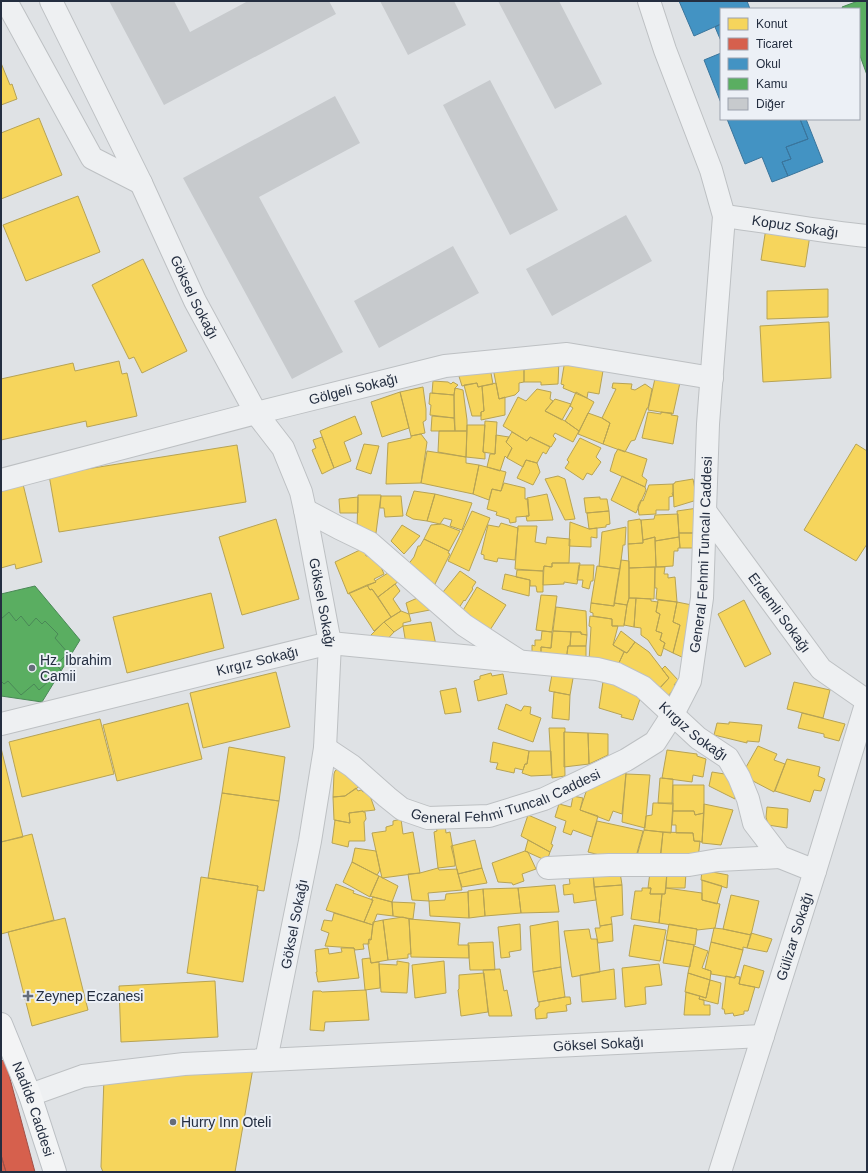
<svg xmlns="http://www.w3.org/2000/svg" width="868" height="1173" viewBox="0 0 868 1173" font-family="Arial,sans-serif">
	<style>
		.homes { fill: #f6d55c; stroke: #b7a354 }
		.shops { fill: #d6604d; stroke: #a15149 }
		.schools { fill: #4393c3; stroke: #3a759c }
		.public { fill: #5aae61; stroke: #4a8857 }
		.building { fill: #c7cacd }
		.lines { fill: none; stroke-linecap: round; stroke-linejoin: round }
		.minor-casing { stroke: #bdc0c3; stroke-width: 24 }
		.major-casing { stroke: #bbbfc3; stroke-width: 24 }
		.minor { stroke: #eef0f2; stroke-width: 22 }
		.major { stroke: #f3f4f5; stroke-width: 22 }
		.poi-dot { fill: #656d7a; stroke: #ecf0f6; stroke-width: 1.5 }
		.labels { text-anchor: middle; stroke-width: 4; stroke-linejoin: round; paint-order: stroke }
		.street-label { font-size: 14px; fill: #242e40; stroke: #ecf0f6 }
		.poi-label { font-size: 14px; fill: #242e40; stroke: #ecf0f6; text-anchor: start }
	</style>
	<rect width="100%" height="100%" fill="#dfe2e5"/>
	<path class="homes" d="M1,63l9,22 2,-1 5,15 -16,6z
		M39,118l23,57 -61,24v-66z
		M78,196l22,56 -74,29 -23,-56z
		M766,228l44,7 -5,32 -44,-7z
		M143,259l44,92 -45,22 -8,-16 -5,2 -37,-74z
		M828,289v28l-61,2v-28z
		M829,322l2,56 -68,4 -3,-56z
		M524,359v23l-5,1v8l-4,4 -16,4 -7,-36z
		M524,359l35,1 -1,24 -17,1v-3h-17z
		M565,360l39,5 -5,29 -11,-2 -1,6 -24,-10 1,-3 -3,-1z
		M119,361l3,13 5,-1 10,43 -50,11 -1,-6 -85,19v-61l72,-16 2,8z
		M489,362l4,22 -15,3 -1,-4 -15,3 -5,-16z
		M656,374l25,4 -8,36 -25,-4z
		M433,381l15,1 3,2 2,-2 5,3 -3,3 -1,7 -22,-2z
		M477,383l1,4 4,-1 2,25 -3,1v4h-9l-8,-31z
		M496,383l3,16 6,-2v18l-24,5v-8l3,-1 -2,-25z
		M613,383l19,1 -1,5 4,1 10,-6 7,5 -4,19h-1l-12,32 -4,1 -6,11 -22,-8 7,-21 -8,-5 14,-29 -4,-1z
		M423,387l3,22v11l-3,2 2,11 -14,3 -11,-44z
		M455,388l8,2 4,30v11h-12l-1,-36z
		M537,389l14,3 -1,7 3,2 -8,10 20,10 14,10 -6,11 -18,-9 -2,3 3,3 -5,8 -21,-10 -3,4 -24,-15 15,-29 8,4z
		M400,392l9,36 -27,9 -11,-35z
		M576,392l18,10 -15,29 -14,-10 8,-13 -3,-2z
		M430,393l24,2v23l-24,-3 1,-10 -2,-1z
		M555,399l16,5 -9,16 -17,-9z
		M648,412l13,2v-2l11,1 -1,2 7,1 -5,28 -31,-6z
		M588,413l14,5 8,5 -7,21 -25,-10z
		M355,416l7,18 -18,8 7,19 -17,7 -14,-37z
		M432,416l22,2 1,13h-24z
		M485,421l12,1 -2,32 -12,-2z
		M467,425h18l-2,27 2,1v6l-19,-2z
		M439,431h28l-1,26 -28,-5z
		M512,432l15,9 3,-4 20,10 -4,7 -3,-2 -6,11 -11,-3 -3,7 -16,-9 5,-10 -6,-6z
		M421,434l6,8 -6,41 -35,1 2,-41 23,-5v-2z
		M496,435l13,2 -3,5 6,6 -5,10 -2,-2 -5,15 -13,-4 3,-13h5z
		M322,437l12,31 -12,6 -10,-24 4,-2 -3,-8z
		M580,438l21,10 -5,9 5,5 -9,13 -5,-2 -4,7 -18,-12 4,-6 -2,-2z
		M364,444l15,2 -8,28 -15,-5z
		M856,444l11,7v93l-11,17 -52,-31z
		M237,445l9,57 -187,30 -10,-57z
		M618,449l29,10 -5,17 5,4 -2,7 -35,-16 5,-17z
		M427,451l39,6v6l13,2 -6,29 -52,-11z
		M526,460l11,3 3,9 -7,13 -16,-7z
		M479,465l27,7 -5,19 -9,-2 -3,11 -16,-6z
		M558,476l7,3 10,40 -10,1 -20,-41z
		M622,476l23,11 1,3 -10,23 -25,-13z
		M693,479l4,21 -23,7 -1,-23 2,-1v-1z
		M22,480l20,82 -26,7 -1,-5 -14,4v-83z
		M504,483l21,5v11h3l1,17 -13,1v5l-6,1 -1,-4 -13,-4 1,-3 -10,-3 5,-20 9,2z
		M673,484v9h-1l1,3 -4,1v13h-13v4l-17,1 -1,-9 3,-6 2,1 6,-16z
		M414,491l21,3 -8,27 -14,-2 -7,-4z
		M435,494l37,9 -10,27 -12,-4 2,-6 -8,-2 -4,6 -13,-3z
		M547,494l6,26 -26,1 -1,-5h3l-2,-18z
		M358,495h23l-5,38 -19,-3z
		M381,496h20l2,20 -18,1 -1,-9h-4z
		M358,497v16h-18l-1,-14z
		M600,497v2h7l2,12 -23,2 -2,-15z
		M698,508l-1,25h-18l-2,-22z
		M472,511l18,7 -21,53 -21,-10z
		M609,511l1,13 -4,1v2l-17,2 -2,-16z
		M678,514l1,23 -24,4v-4l-12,3 -2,-20 13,-1 1,-4z
		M276,519l23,80 -57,16 -23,-78z
		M640,519v1h1l2,23 -15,1v-23z
		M570,522l19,7 8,-1v10l-6,-1v10l-22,-1z
		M501,523l17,5 -3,32 -17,-2 -1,4 -13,-3v-4l-3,-1 7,-29 11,2z
		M442,524l18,7 -11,20 -25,-12 7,-14z
		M402,525l18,11 -16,18 -13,-13z
		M518,526h19l-2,16 11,2 1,-7 23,2 -1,24h-17v4l-8,-1 -1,5 -28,-2z
		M626,527l-1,18h-2l-3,24 -21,-3 3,-34z
		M679,533h18v15h-17z
		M655,537l1,30 -27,1 -1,-24 15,-1v-3z
		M679,537l1,11h-2v3h-4l-1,15 -17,1 -1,-26z
		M424,539l25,12 -1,2 2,1 -18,36 -25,-24 7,-9 4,-11h2z
		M364,548l2,8 10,-1 8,19 -10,5 2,3 -28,12 -13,-32z
		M621,560l8,1v37l-2,7 -13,-2z
		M552,563h28l-3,21 -13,-2v2l-21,1 1,-19 8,1z
		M579,565h15l-1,16h-2l-2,8 -7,-2 1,-7h-6z
		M597,566l23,3 -6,37 -23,-3z
		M655,567h10l-1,7h4v4l7,-1 2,25 -21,-3 1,-11h-2z
		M655,567l-1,32 -25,-1v-30z
		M396,568l7,10 -25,19 -6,-8 -2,1 -3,-5 9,-3 -1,-1z
		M517,570l26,1v21h-6l-1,-6h-6v-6l-14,-3z
		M460,571l16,11 -4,6 1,1 -8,12 -1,-1 -7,11 -18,-14z
		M505,574l25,6 -1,16 -27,-7z
		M395,584l5,7 -7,8 8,12 -10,6 -13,-20z
		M367,585l3,5 2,-1 19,28 -7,5 -10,9 -25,-38z
		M477,587l29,18 -16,25 -28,-18z
		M211,593l13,55 -97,25 -14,-56z
		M541,595l16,1 -5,36 -16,-2z
		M422,596l13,13 -26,5 -3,-11z
		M629,598h7l-2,29 -10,-2 3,-20z
		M636,598l15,1v2l7,1 -2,10 4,2 -4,17 6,2 -2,7 5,3 -4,13 -3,-1 -10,-15 -7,-5v-7l-7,-1z
		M658,600l19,2 -4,20 7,3 -7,28 -10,-5 2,-5 -5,-3 2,-7 -6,-2 4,-17 -4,-2z
		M744,600l27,54 -26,13 -27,-53z
		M677,602l15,3 -8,53 -11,-5 7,-28 -7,-3z
		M591,603l23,3v-3l13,2 -3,21h-12v-7l-19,-3v-3l-3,-1z
		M556,607l30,4 1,24 -6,-1v-2l-28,-1z
		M401,611l8,3 2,7 -8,2v3l-9,6 -10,-10z
		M590,616l22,3v7h6l-5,19 11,7 -7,15 -28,-6 2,-34 -2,-1z
		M384,622l10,10 -12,13 -11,-10z
		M431,622l5,23 -29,5 -4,-24z
		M542,631l10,1 -1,16 -10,-1v8l-9,-2v-8l3,1v-6h6z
		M553,631l18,1 -1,14h-2l-2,15 -25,-3v-11l10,1z
		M621,631l14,11 -8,11 -14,-8z
		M571,632h10v2l6,1 -1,11h-16z
		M635,642l14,10 20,26 -12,13 -40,-24 7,-15 3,1z
		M568,646h18v17l-20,-2z
		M665,666l13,14 -4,5 2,2 -9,10 -9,-7 11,-12 -7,-9z
		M553,669l21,4 -4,22 -21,-4z
		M276,672l14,55 -87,21 -13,-55z
		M491,673l1,3 11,-2 4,20 -29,7 -4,-20 6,-2v-3z
		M604,675l37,21 -8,24 -12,-3 1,-2 -23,-7z
		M794,682l36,8 -7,28 -36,-9z
		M456,688l5,24 -16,2 -5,-23z
		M554,692l16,3 -1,25 -17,-2z
		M188,703l14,56 -85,22 -14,-56z
		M506,704l15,7 3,-5 7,1 -1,7 11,4 -8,24 -35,-13z
		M802,713l43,11 -6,17 -15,-4v-3l-26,-6z
		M100,719l14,55 -92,23 -13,-55z
		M729,722l33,3 -3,17 -12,-1v2l-33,-8 3,-12 12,1z
		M549,728h16v4h-1l1,44 -13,2z
		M564,732l24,1 1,31 -25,3z
		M588,733l20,1v21l-19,9z
		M493,742l36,9 -2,13h-2l-2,6 -8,-2 -1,5 -18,-4 2,-6 -8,-1z
		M758,746l19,8 -3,6 11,4 -11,28 -21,-11 -8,-12z
		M229,747l56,10 -6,44 -57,-8z
		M1,748l22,89 -22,5z
		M667,750l30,4v2l9,3 -3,18 -10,-2 -1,7 -30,-4z
		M529,751h22l1,24 -21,1 -9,-3 3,-9h2z
		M787,759l33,8 -2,9 7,3 -4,12 -7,-1 -4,12 -35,-11z
		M342,765l21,19 -18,12 -12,1 1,-23 1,-3z
		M712,772l19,3 4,11v13l-26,-13z
		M626,773l-4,41 -9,-3 -4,10 -29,-11 8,-24z
		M626,774l24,1 -5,53 -23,-6z
		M660,778l13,1 -1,25 -14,-1z
		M673,785h31v28l-9,2 -1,-4h-21z
		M356,788l2,3 3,-1 2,2 5,-2 7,20 -26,3 1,10 -16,-3 -1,-23 12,-1z
		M222,793l57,8 -15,90 -7,-1 1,-4 -50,-8z
		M573,796l10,2 -3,12 18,6 -6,21 -19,-7 -2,5 -8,-3 3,-11 -11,-4 4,-13 12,3z
		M653,803h20l-2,30 -27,-3 2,-14 6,-1z
		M704,804l29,6 -12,35 -19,-2z
		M767,807l21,2 -1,19 -19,-3 -2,-8z
		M363,811v1h2l1,7 -2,3 1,19h-16l-1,6 -16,-4 3,-23 15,3 -1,-10z
		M673,811h21l1,4 9,-2 -2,29 -8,-1 -1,-8h-17v-8h-4z
		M528,815l28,12 -5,17 2,1 -3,7 -29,-16z
		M401,819l2,15 10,-2 7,41 -38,5 -10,-45 14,-2v-4l7,-2v-4z
		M597,821l46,10 -9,33 -46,-12z
		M445,825l1,8 4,-1 5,28v6l-17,2 -4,-36 3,-1 -1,-5z
		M644,830l19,2 -3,32 -25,-1z
		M663,832l30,1 1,8h6l-2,18 -38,-1z
		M32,834l22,86 -53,14v-92z
		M475,840l7,28 -24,6 -7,-28z
		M528,840l22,12 -3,9 -22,-10z
		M355,848l21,3 4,19 -3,5 -25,-13z
		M525,851l3,1 8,17 -14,5 2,7 -11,4 -1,-2 -14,-1 -6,-19z
		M352,862l27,14 -9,21 -27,-15z
		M438,868l1,2 18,-1 5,21 -34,3 1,8 -17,-1 -4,-26 12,-1z
		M482,868l5,15 -25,4 -4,-13z
		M702,870l26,5 -1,13 -26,-8z
		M620,872l2,13 -28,2 -1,-12z
		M650,872h17l-2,22h-15l1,-6h-3z
		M667,872l19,1 -1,15h-19z
		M593,874l3,26 -22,3 -1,-9 -9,1 -1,-10 7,-1 -1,-7z
		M379,876l19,10 -6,16 -22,-6z
		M201,877l57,9 -15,96 -56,-9z
		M702,880l20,6 -5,18 -15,-4z
		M336,884l18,7 -1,2 20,7 -9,22 -38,-12z
		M555,885l4,27 -38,1 -3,-25z
		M622,885l1,30 -12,2 1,7 -12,2 -6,-39z
		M518,888l3,25 -36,3 -2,-27z
		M642,888h9l-1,6h12l-3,29 -28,-4 4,-28h7z
		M666,888l36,5v7l18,4 -5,24 -18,2v-1l-38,-6 3,-29h3z
		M483,889l2,27 -16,2 -1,-27z
		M468,892l1,26 -39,-2 -1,-15 16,-1 1,-6z
		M731,895l28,6 -8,34 -28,-6z
		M373,897l19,5 1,14 -16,-2 -4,11 -9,-3 9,-22h-2z
		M392,902l23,1 -2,16 -20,-3z
		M334,913l39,12 -2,15 -2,-1v5h-6l1,5 -9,1 -1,-2 -29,-2 4,-13 -8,-3 3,-10 8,1z
		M403,917l6,2 2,35h-3v4l-20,2 -5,-40z
		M65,918l23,92 -56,16 -24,-94z
		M409,919l51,4 -2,22h11v13l-58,-1z
		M383,920l5,40 -17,3 -3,-19 1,-5 2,1 2,-18z
		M558,921l3,46 -28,5 -3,-46z
		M520,924l1,26 -12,2 1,5 -9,1 -3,-31z
		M612,924l1,17 -15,2 -3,-15h5v-2z
		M669,924l28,5 -2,16 -29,-5z
		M634,925l32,5 -6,31 -31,-5z
		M714,928l9,1 28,6 -4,13 -4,-1v3l-32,-8z
		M589,929l2,10h6l3,33 -28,5 -8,-46z
		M751,933l21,6 -5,13 -20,-4z
		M667,940l27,5 -4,22 -27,-4z
		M493,942l2,28h-25l-2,-27z
		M711,942l32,8 -8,28 -24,-4v-3l-6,-2z
		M694,946l14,5 -6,17 9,3 -1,9 -22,-7z
		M328,948l1,6 13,-2 -1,-4h13l5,30 -41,4 -2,-10h1l-2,-22z
		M370,958l1,5 8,-1 1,26 -15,2 -3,-31z
		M397,961l12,2 -2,30 -26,-1 -2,-28 18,1z
		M444,961l2,32 -31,5 -3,-33z
		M659,964l3,21 -17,2 1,17 -21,3 -3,-39z
		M744,965l20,6 -5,17 -20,-4z
		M561,967l4,30 -27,5 -5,-30z
		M500,969l4,22 3,-1 5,26h-23l-6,-46z
		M614,969l2,30 -34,3 -2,-27z
		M484,973l4,39 -27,4 -3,-26 1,-1v-14z
		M688,973l22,7 -4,18 -21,-6z
		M726,976l9,2v-2l5,1 -1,7 16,3 -7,24h-4v3l-10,2 -1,-3 -8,1 -1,-5h-2z
		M710,980l11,3 -3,21 -19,-5 1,-3 6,2z
		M215,981l3,56 -97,5 -2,-56z
		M366,990l3,30 -44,2 -1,9 -14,-1 3,-39h8l1,1z
		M686,992l14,4 -1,3 5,1v5h6v10h-26z
		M565,997h5l1,7 -5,1 1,6 -20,2v5l-11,1 -1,-10 4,-3v-4z
		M253,1068l-18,104h-132l-2,-5 3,-90z"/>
	<path class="shops" d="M5,1060l30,112h-29l-5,-17v-94z
		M1,1155l5,17h-5z"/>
	<path class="schools" d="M679,1h68l3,8h-29v15l-27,12z
		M721,24v17l-6,-14z
		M721,53v50l-17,-43z
		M727,119h73l8,20 -22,8 5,12 -9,3 6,14 -16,6 -10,-25 -17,7z
		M800,119h6l17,43 -35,14 -6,-14 9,-3 -5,-12 22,-8z"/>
	<path class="public" d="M858,1h9v74l-8,-22v-44h-16l-1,-2z
		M35,586l45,54 -38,62 -41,-6v-102z
		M9,612l7,9 5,-5 8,10 7,-8 6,6 3,-3 13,13 -3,4 13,15 -12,12 5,5 -22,20 -5,-6 -13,11 -13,-14 -4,3 -3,-3v-62z"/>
	<path class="building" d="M109,1h65l16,31 58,-31h81l7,13 -172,91z
		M380,1h74l12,24 -58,30z
		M498,1h61l43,83 -47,25z
		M490,80l68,130 -48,25 -67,-130z
		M335,96l25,47 -101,54 84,155 -51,27 -109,-201z
		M626,215l26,46 -100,55 -26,-47z
		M453,246l26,47 -100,55 -25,-47z"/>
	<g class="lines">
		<g class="minor-casing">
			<g id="minor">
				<path d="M6,1l86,157 49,25"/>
				<path id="s1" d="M51,1l90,182 54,118 61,112 27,35 18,44 4,18 25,133 -5,105 -15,93 -44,219"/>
				<path id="s2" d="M724,216c47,6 95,15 143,20"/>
				<path id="s3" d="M1,480l255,-67 189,-47 122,-12 145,24"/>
				<path d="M305,510l34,18 31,15 94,82 52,34"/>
				<path id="s4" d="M705,511l116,158 46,32"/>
				<path id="s5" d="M1,724l329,-81 267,26 20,5 26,13 55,51 30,20 11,19 9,22 6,24 26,34 35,14"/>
				<path id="s6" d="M325,748l27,18 35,31 15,12 26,9 61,-2 55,-17 82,-39 29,-18 18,-28 17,-33 12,-83 6,-174 16,-208 -13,-46 -46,-120 -16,-49"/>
				<path d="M548,868l61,-3h80l29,-5 62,-3"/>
				<path id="s7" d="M30,1095l53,-19 101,-12 579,-28"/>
				<path id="s8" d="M720,1172l95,-301 52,-170"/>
			</g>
		</g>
		<g class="major-casing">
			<g id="major">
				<path id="s9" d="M1,1024l29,71 25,77"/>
			</g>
		</g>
		<use href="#minor" class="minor"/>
		<use href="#major" class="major"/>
	</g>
	<g class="poi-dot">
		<circle cx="32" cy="668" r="4"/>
		<path d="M26 990h4v4h4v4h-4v4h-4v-4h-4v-4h4z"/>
		<circle cx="173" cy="1122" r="4"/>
	</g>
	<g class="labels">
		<g class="street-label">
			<text dy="5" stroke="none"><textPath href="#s2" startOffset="72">Kopuz Sokağı</textPath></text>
			<text dy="5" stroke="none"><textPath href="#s1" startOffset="329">Göksel Sokağı</textPath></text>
			<text dy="5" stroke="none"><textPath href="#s3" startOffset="364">Gölgeli Sokağı</textPath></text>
			<text dy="5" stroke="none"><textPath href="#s6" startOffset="567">General Fehmi Tuncalı Caddesi</textPath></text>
			<text dy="5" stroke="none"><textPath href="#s1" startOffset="665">Göksel Sokağı</textPath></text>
			<text dy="5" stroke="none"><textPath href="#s4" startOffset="126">Erdemli Sokağı</textPath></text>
			<text dy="5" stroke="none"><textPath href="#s5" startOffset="264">Kırgız Sokağı</textPath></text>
			<text dy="5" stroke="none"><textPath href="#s5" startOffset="724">Kırgız Sokağı</textPath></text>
			<text dy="5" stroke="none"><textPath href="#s6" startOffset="207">General Fehmi Tuncalı Caddesi</textPath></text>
			<text transform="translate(294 924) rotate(-79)" y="5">Göksel Sokağı</text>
			<text dy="5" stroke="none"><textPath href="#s8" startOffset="247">Gülizar Sokağı</textPath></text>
			<text dy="5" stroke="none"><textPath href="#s7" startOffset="573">Göksel Sokağı</textPath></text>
			<text dy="5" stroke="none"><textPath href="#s9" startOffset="91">Nadide Caddesi</textPath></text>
		</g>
		<g class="poi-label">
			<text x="40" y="665">Hz. İbrahim<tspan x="40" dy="16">Camii</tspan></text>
			<text x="36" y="1001">Zeynep Eczanesi</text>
			<text x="181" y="1127">Hurry Inn Oteli</text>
		</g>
	</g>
	<rect width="868" height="1173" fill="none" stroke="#242e40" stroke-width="4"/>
	<rect x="720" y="8" width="140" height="112" fill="#ecf0f6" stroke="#9ca2ad"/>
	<rect x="728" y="18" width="20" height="12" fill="#f6d55c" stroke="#9ca2ad"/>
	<text x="756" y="28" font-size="12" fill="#242e40">Konut</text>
	<rect x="728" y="38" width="20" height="12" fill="#d6604d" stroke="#9ca2ad"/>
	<text x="756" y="48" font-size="12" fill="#242e40">Ticaret</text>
	<rect x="728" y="58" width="20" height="12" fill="#4393c3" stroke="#9ca2ad"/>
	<text x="756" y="68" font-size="12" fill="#242e40">Okul</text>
	<rect x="728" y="78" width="20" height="12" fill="#5aae61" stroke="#9ca2ad"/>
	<text x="756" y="88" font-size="12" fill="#242e40">Kamu</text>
	<rect x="728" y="98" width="20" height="12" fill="#c7cacd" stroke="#9ca2ad"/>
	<text x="756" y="108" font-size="12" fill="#242e40">Diğer</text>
</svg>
